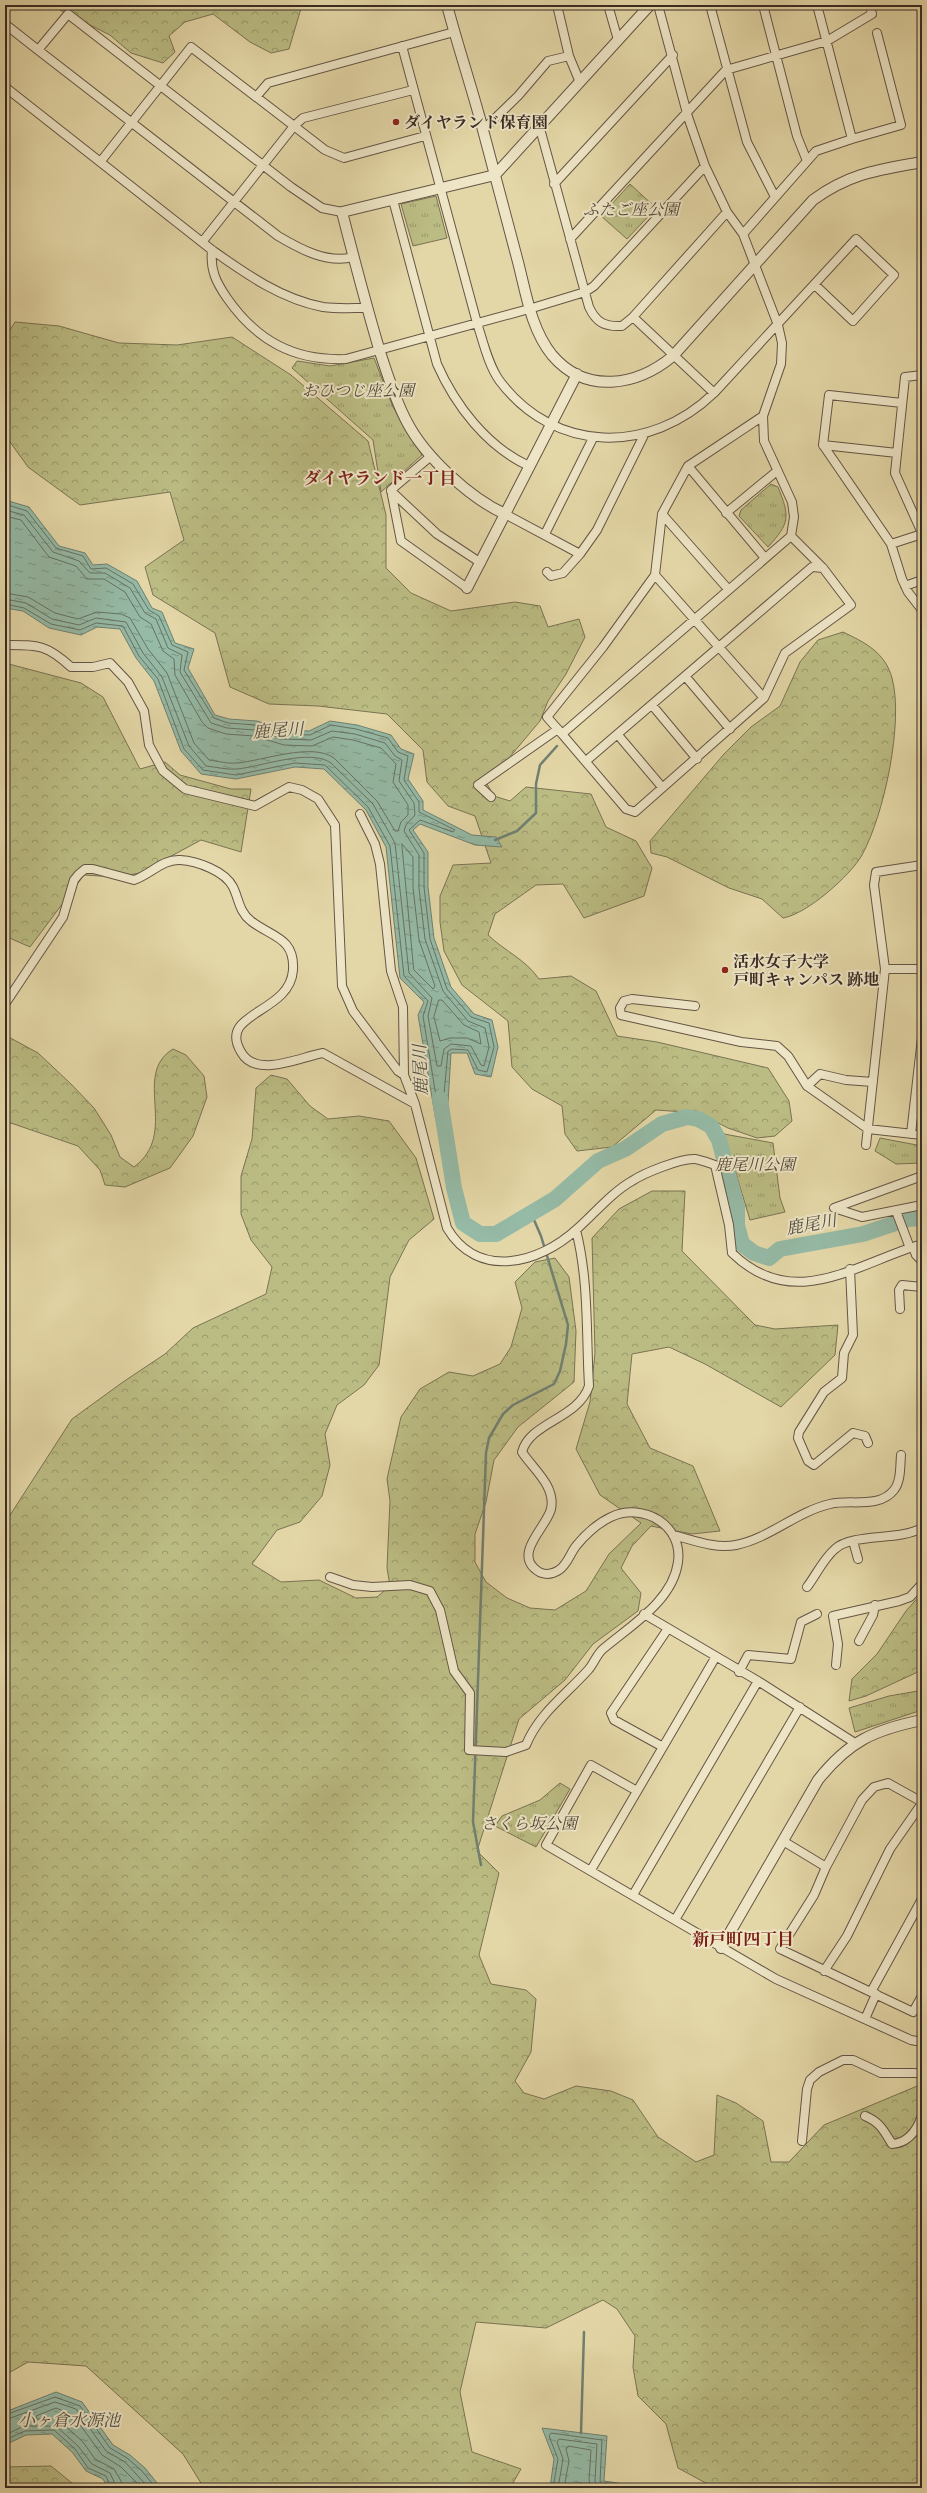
<svg xmlns="http://www.w3.org/2000/svg" width="927" height="2493" viewBox="0 0 927 2493" font-family="'IM FELL Great Primer','Noto Serif JP',serif">
	<style>
		.forest { fill: url(#forest-crowns); stroke: #7a7354 }
		.park { fill: url(#park-tufts); stroke: #7a7354 }
		.water { fill: url(#water-ripples); stroke: #708072 }
		.lines { fill: none; stroke-linecap: round; stroke-linejoin: round }
		.shore { stroke: #677265; stroke-width: 1 }
		.stream { stroke: #708072; stroke-width: 2.5 }
		.river { stroke: #95baa6; stroke-width: 16 }
		.minor-casing { stroke: #645545; stroke-width: 10 }
		.tertiary-casing { stroke: #645545; stroke-width: 12 }
		.minor { stroke: #ede5c6; stroke-width: 8 }
		.tertiary { stroke: #ede5c6; stroke-width: 10 }
		.poi-dot { fill: #8f2418; stroke: #ede5c6; stroke-width: 1.5 }
		.labels { text-anchor: middle; stroke-width: 4; stroke-linejoin: round; paint-order: stroke }
		.poi-label { font-size: 16px; font-weight: bold; fill: #392a24; stroke: #ede5c6; text-anchor: start }
		.park-label { font-size: 16px; font-style: italic; fill: #534737; stroke: #ede5c6 }
		.neighbourhood-label { font-size: 17px; font-weight: bold; fill: #7a1f14; stroke: #ede5c6 }
		.water-label { font-size: 17px; font-style: italic; fill: #504e44; stroke: #ede5c6 }
	</style>
	<defs>
		<pattern id="forest-crowns" width="20" height="18" patternUnits="userSpaceOnUse"><rect width="20" height="18" fill="#bbbc83"/><path d="M2 6a3 3 0 1 1 6 0M12 15a3 3 0 1 1 6 0" fill="none" stroke="#99996b"/></pattern>
		<pattern id="park-tufts" width="24" height="20" patternUnits="userSpaceOnUse"><rect width="24" height="20" fill="#bbbc83"/><path d="M3 7l-1-3M5 7V3M7 7l1-3M15 17l-1-3M17 17v-4M19 17l1-3" fill="none" stroke="#99996b"/></pattern>
		<pattern id="water-ripples" width="26" height="14" patternUnits="userSpaceOnUse"><rect width="26" height="14" fill="#95baa6"/><path d="M2 4q2-2 4 0t4 0M15 11q2-2 4 0t4 0" fill="none" stroke="#7b9787"/></pattern>
	</defs>
	<rect width="100%" height="100%" fill="#e4d7a7"/>
	<filter id="stains"><feTurbulence type="fractalNoise" baseFrequency=".005" numOctaves="4"/><feColorMatrix values="0 0 0 0 .2 0 0 0 0 .09 0 0 0 0 .02 0 0 0 .5 -.17"/></filter>
	<radialGradient id="worn" r=".72"><stop offset=".6" stop-color="#630" stop-opacity="0"/><stop offset="1" stop-color="#630" stop-opacity=".3"/></radialGradient>
	<path class="forest" d="M5,5h297l-13,44 -18,4 -21,-11 -37,-28 -28,8 -16,14 6,16 -12,11 -32,-10 -21,-18 -56,-28 -41,-1 -8,5z
		M15,322l44,4 60,17 58,2 55,-8 59,38 77,66 18,74v53l25,25 40,18 64,-9 25,4 8,21 31,-8 6,18 -19,37 -18,27 -8,20 -53,63 7,12 16,5 16,-14 65,7 15,33 30,14 16,27 -8,28 -60,22 -21,-34 -27,1 -41,29 -7,21c18,17 37,24 51,44l32,-3 25,15 21,45 40,6 111,26 21,33 3,20 -17,15 -18,2 -29,-10 -29,-15 -43,-3 -44,37 -35,4 -12,-17 -3,-28 -30,-17 -20,-22 -4,-46 -46,-36 -18,-34 -4,-29v-26l13,-31 38,-2 -16,-47 -27,-10 -21,-24 -4,-32 -36,-36 -69,-8 -49,-2 -39,-17 -15,-54 -62,-38 -8,-28 39,-27 -14,-48 -90,13 -52,-38 -23,-32v-97z
		M843,632c21,10 42,20 49,46 12,44 -8,137 -30,177 -12,21 -55,59 -79,63l-21,-19 -33,-11 -62,-31 -16,-4 -1,-12 74,-87 27,-27 29,-21 20,-44 18,-22z
		M5,663l76,20 22,14 37,72 25,-7 15,13 51,14h20l-10,63 -40,-12 -61,33 -24,4 -32,-2 -54,72 -25,-11z
		M5,1035l33,18 33,31 23,24 17,27 9,22 14,10c46,-34 -3,-92 39,-118l13,6 18,21 3,21 -14,39 -23,32 -45,19 -20,-2 -5,-15 -22,-24 -73,-25z
		M271,1075l16,4 23,27 18,13 31,-3 30,5 27,37 18,61 -25,21 -19,37 -11,88 -15,20 -27,20 -12,29 5,31 -8,31 -22,26 -23,8 -25,34 29,18 38,-2 37,18 21,-1 13,-11 -3,-18 3,-67 -3,-22 14,-62 19,-28 29,-17 24,4 27,-12 11,-17 11,-39 -7,-26 20,-20 20,-4 14,19 7,54 -2,51 -56,45 -24,33 -8,42 -11,32v28l11,20 21,16 23,10 25,2 31,-19 23,-37 32,-31 -41,-28 -24,-46 14,-47 5,-49 -3,-115 27,-29 33,-18h33l-3,60 73,74 20,4 63,-4 -3,30 -54,52 -76,-43 -36,-17 -37,7 -5,50 23,44 43,18 27,65 -28,3 -41,-8 -19,20 -11,22 20,25 -3,18 -45,33 -28,36 -46,39 -42,132 22,22 -20,82 12,29 35,6 10,9 -5,53 -16,29 9,12 20,6 32,-13 35,5 22,9 25,37 38,25 18,-7 3,-60 19,8 27,18 8,41h18l35,-37 98,-41v404h-207l-37,-20 -12,-44 -28,-28 -5,-29 2,-31 -18,-27 -14,-9 -57,28 -70,-6 -16,70 12,60 49,17 -11,19h-306l-21,-34 -97,-88 -58,-4 -23,13v-852l67,-104 51,-37 42,-28 28,-26 73,-34 6,-27 -21,-27 -10,-26v-38l11,-37 4,-51z
		M922,1593v77l-56,26 -17,5 3,-22 25,-25 29,-43z
		M51,2466l27,22h-73v-21z"/>
	<path class="park" d="M630,184l26,24 -29,31 -26,-23z
		M436,196l11,42 -34,8 -12,-42z
		M374,358l19,49 29,48 -41,37 -8,-52 -81,-72 5,-7 33,5z
		M771,484l7,3c12,30 12,36 -10,60l-29,-31 2,-6z
		M724,1134l49,9 7,55 5,14 -35,8z
		M880,1138l42,8v17l-26,1 -21,-13z
		M918,1691l4,8v11l-67,22 -6,-24 40,-12z
		M560,1783l10,6 -34,58 -41,-21 7,-10 38,-16z"/>
	<path class="water" d="M5,500l24,7 30,39 26,7 8,12 14,-1 30,17 15,27 10,4 13,31 19,6 -6,19 27,47 14,4 28,2 28,9 24,1 21,-10 27,4 34,10 10,14 13,5 -6,25 15,22v9l49,25 24,2 6,10 -27,-2 -55,-21 -7,6 15,22v35l6,51 17,49 23,27 18,6 6,27 -7,30 -16,-3 -8,-21h-16l-4,66 -11,2 -18,-106 6,-13 -24,-24 -14,-131 -20,-37 -42,-41 -29,-2 -59,12 -35,-5 -20,-23 -27,-70 -18,-23 -16,-29 -23,-2 -16,8 -32,-7 -26,-17 -18,-3z
		M56,2392l26,10 31,43 17,10 15,13 16,20h-53l-5,-9 -17,-8 -14,-19 -20,-18 -26,1 -21,10v-33z
		M542,2428l65,8 -3,45 27,4 1,3h-82l4,-29z"/>
	<g class="lines">
		<path class="shore" d="M5,504l22,7 29,37 27,8 8,13 15,-1 27,16 16,26 10,6 13,29 16,7 -4,18 30,48 14,5 28,2 28,9 26,1 21,-10 25,4 32,9 10,14 10,4 -4,24 15,22v10l36,18 -2,2 -33,-12 -11,10 15,23v34l6,52 17,50 24,28 18,6 5,24 -7,25 -9,-2 -10,-20 -16,-1 -4,2 -6,65 -3,-1 -16,-99 5,-15 -24,-25 -14,-130 -22,-39 -43,-42 -30,-2 -59,12 -33,-5 -19,-21 -26,-70 -19,-23 -16,-30 -27,-3 -16,7 -29,-6 -27,-16 -19,-4
			M5,510l19,5 29,37 26,9 11,12h15l25,15 15,25 11,6 12,29 14,7 -2,17 31,51 16,5 28,2 29,9 27,1 21,-9 23,3 30,9 10,13 7,4 -3,21 15,22 1,12 -9,10 -2,6 15,24v33l6,51 18,52 25,30 17,7 4,19 -5,19 -3,-1 -10,-19 -20,-2 -7,5 -3,17h-4l-9,-50 4,-18 -23,-25 -14,-130 -22,-39 -42,-41c-21,-15 -71,4 -94,6 -10,1 -21,-2 -31,-3l-17,-20 -27,-69 -19,-24 -17,-31 -30,-4 -17,7 -27,-6 -26,-16 -21,-4
			M5,516l16,4 28,37 27,9 11,13h17l21,13 15,25 11,7 12,27 11,8 1,16 27,47 6,6 18,6 28,2 30,9 28,1 21,-9 20,3 28,8 15,16 -3,18 15,23v10l-7,7 -3,9h-3l-18,-30 -43,-43c-22,-16 -72,3 -97,5 -9,1 -20,-2 -28,-3l-15,-17 -27,-70 -19,-24 -18,-31 -9,-4 -24,-2 -19,7 -23,-6 -27,-16 -23,-4
			M402,844l11,13v31l6,52 16,46 -2,3 -19,-19z
			M439,1000h3l22,25 15,7 2,12 -14,-6h-17l-10,3 -6,-24z
			M5,2415l50,-18 25,9 30,42 17,10 15,13 14,17
			M5,2420l50,-18 21,7 30,42 19,11 24,26
			M5,2435l19,-9h32l22,20 14,18 18,9 7,15
			M5,2440l20,-9 29,-1 21,19 13,19 18,8 5,12
			M123,2488l-2,-7 -7,-12 -19,-10 -12,-17 -21,-19 -8,-4h-17l-1,-3 20,-8 17,7 29,40 19,12 21,21
			M553,2488l5,-29 -9,-23 2,-3 51,7 -2,42 3,3 19,3
			M558,2488l5,-29 -6,-17 2,-3 38,5 -2,37 3,7
			M564,2488l5,-27 -3,-12 2,-3 23,4 -2,30 2,8"/>
		<path class="stream" d="M495,840l22,-9 19,-18v-29l4,-19 17,-19
			M481,1865l-8,-43 13,-369 3,-15 14,-24 10,-9 41,-21 6,-13 6,-27 2,-19 -27,-89 -10,-23
			M581,2433l3,-101"/>
		<path class="river" d="M440,1099l14,89 9,35 17,11h16l59,-35 43,-38 27,-12 37,-25 25,-7 11,2 13,7 8,14 18,67v18l5,19 12,9 15,5 11,-9 83,-15 45,-15 14,-1"/>
		<g class="minor-casing">
			<path id="minor" d="M557,5l12,51 10,24
				M608,5l10,35
				M658,5l30,112 17,49 22,46 16,22 35,91 4,18 -1,21 -18,52 1,25 28,61 2,15 -3,19 -229,198 64,75 9,3 129,-114 21,-45 66,-48 -28,-37 -32,-32
				M710,5l37,137 27,53
				M763,5l34,131 10,25
				M5,24l33,26 30,-36 223,173 31,21 20,4
				M402,46l75,277c6,18 11,41 22,57 55,74 151,75 215,13l142,-154 38,36 -41,46 -38,-36
				M38,50l240,186c22,13 49,28 75,21
				M5,87l207,163c34,24 69,49 111,57 14,2 29,1 43,1
				M413,90l-110,28 -9,8 31,24 19,8 81,-22
				M256,97l12,-14 186,-51
				M539,125l50,182c7,15 15,20 33,19l11,-9 94,-105
				M483,130l35,-34 30,-35 21,-5
				M852,139l49,-14 -24,-92
				M101,161l90,-114 103,79 -91,115
				M554,184l119,-129
				M393,200l44,164c18,41 50,83 92,102
				M743,234l73,-83 36,-12 -35,-134
				M570,239l156,-169 101,-29 45,-27 -2,-9
				M212,250c-2,20 4,32 15,48 30,43 67,63 119,61l183,-50 56,-17 9,-6 111,-120
				M633,317l81,76
				M922,375l-17,2 -10,96 27,60
				M902,403l-73,-8 -6,50 68,99 11,35 6,13 14,18
				M763,416l-75,50 -26,48 -7,61 109,123
				M823,445l74,8
				M431,456l-40,34 10,51 66,47
				M688,466l77,92
				M391,491l46,43 44,29
				M726,513l51,-42
				M505,514l75,40 17,-24 47,-95
				M662,514l66,75
				M545,534l48,-96
				M891,544l31,-10
				M547,572l4,4 12,-3 17,-19
				M905,586l17,-6
				M5,645c33,0 41,-1 66,22h22l17,-4 18,19 16,29 5,34 14,26 22,18 70,17 34,-19 13,3 16,9 17,26 7,161 11,25 45,60 6,4 11,29 32,124c31,52 92,36 130,1 18,-16 34,-36 55,-48 12,-8 49,-23 63,-22 6,1 14,4 20,6l14,60 3,28c62,60 123,11 190,-9
				M685,676l45,53
				M652,705l45,54
				M562,734l-15,-17 56,-70 52,-72
				M618,735l44,52
				M586,761l226,-194 11,1
				M491,797l-13,-12 80,-56
				M360,814l15,30 5,20 11,107 12,36 1,68
				M885,969h37
				M5,1004l58,-87 11,-37 5,-6 6,-5h8l41,11c16,-5 28,-21 46,-20 17,1 45,11 53,27 6,12 6,25 18,34 20,16 44,16 42,49 -3,44 -76,42 -52,82 15,27 59,5 82,1l92,51
				M695,1006l-63,-7 -8,2 -4,7 1,7 120,27 36,4 11,10 19,30 61,43 54,6
				M807,1086l13,-12 26,6 27,2
				M911,1134l11,-96
				M866,1145l19,-176 -11,-84 2,-13 46,-7
				M922,1176l-88,32 28,9 60,-12
				M896,1211l14,37
				M913,1247l3,8 6,6
				M850,1269l3,66 -9,18 -2,25 -18,14 -25,40 -1,6 10,23 6,4 39,-32 12,3 3,7
				M900,1309l-1,-19 3,-5 20,2
				M673,1535c20,5 42,14 63,10 34,-7 60,-33 94,-41 20,-5 49,5 64,-14 7,-9 6,-23 7,-35
				M853,1541l5,18
				M330,1577l23,8 19,2 38,-2 20,6 10,19 14,61 16,22 -1,57 37,2 20,-7c13,-32 41,-51 63,-76 5,-6 8,-15 14,-20 27,-23 70,-48 75,-87 5,-37 -35,-60 -67,-45 -13,6 -26,18 -35,29 -6,8 -9,19 -17,24 -9,6 -18,5 -25,-2 -18,-17 13,-42 17,-59 5,-23 -18,-40 -29,-57 8,-30 56,-33 67,-66 -3,-52 0,-105 -13,-156
				M807,1587c9,-12 17,-29 28,-38 17,-16 64,-8 87,-21
				M644,1614l114,67 97,62
				M859,1641l14,-26 2,-10
				M836,1665l2,-21 -5,-28 66,-15 11,-4 12,-13
				M739,1672l9,-17 43,4 10,-37 16,-8
				M663,1747l-49,-27 -3,-7 56,-83
				M637,1791l-46,-26 -45,80 230,134 135,61 11,2
				M922,1802l-34,-19 -14,4 -12,13 -36,67 -12,28 -34,54 133,63 9,-16
				M783,1841l43,26
				M591,1870l124,-212
				M633,1895l125,-214
				M675,1920l125,-213
				M824,1971l23,-35 43,-87 32,-46
				M871,1992l51,-93
				M865,2019l11,-25
				M865,2116c15,6 19,15 27,28 16,-1 25,-14 30,-28
				M802,2141l5,-52 3,-9 9,-8 24,-12h10l28,13h41"/>
		</g>
		<g class="tertiary-casing">
			<path id="tertiary" d="M447,5c11,42 25,83 36,125 12,44 23,88 35,132 8,31 13,67 34,93 34,40 85,31 121,1l140,-156c37,-27 65,-30 109,-38
				M505,514c-35,-16 -80,-57 -98,-92 -12,-22 -19,-46 -27,-70 -14,-47 -26,-93 -38,-140l153,-37 155,-170
				M467,588l110,-214
				M721,1948l97,-168c31,-39 56,-50 104,-60"/>
		</g>
		<use href="#minor" class="minor"/>
		<use href="#tertiary" class="tertiary"/>
	</g>
	<g class="poi-dot">
		<circle cx="396" cy="122" r="4"/>
		<circle cx="725" cy="970" r="4"/>
	</g>
	<g class="labels">
		<g class="poi-label">
			<text x="404" y="128">ダイヤランド保育園</text>
			<text x="733" y="967">活水女子大学<tspan x="733" dy="18">戸町キャンパス 跡地</tspan></text>
		</g>
		<g class="park-label">
			<text x="631" y="215">ふたご座公園</text>
			<text x="358" y="396">おひつじ座公園</text>
			<text x="755" y="1170">鹿尾川公園</text>
			<text x="529" y="1829">さくら坂公園</text>
		</g>
		<g class="neighbourhood-label">
			<text x="380" y="484">ダイヤランド一丁目</text>
			<text x="743" y="1945">新戸町四丁目</text>
		</g>
		<g class="water-label">
			<text transform="translate(278 730) rotate(-4)" y="6">鹿尾川</text>
			<text transform="translate(420 1070) rotate(-92)" y="6">鹿尾川</text>
			<text transform="translate(811 1224) rotate(-10)" y="6">鹿尾川</text>
			<text x="69" y="2426">小ヶ倉水源池</text>
		</g>
	</g>
	<rect width="927" height="2493" fill="none" stroke="#e4d7a7" stroke-width="20"/>
	<rect x="6" y="6" width="915" height="2481" fill="none" stroke="#392a24" stroke-width="2"/>
	<rect x="10" y="10" width="907" height="2473" fill="none" stroke="#392a24"/>
	<rect width="100%" height="100%" filter="url(#stains)"/>
	<rect width="100%" height="100%" fill="url(#worn)"/>
</svg>
